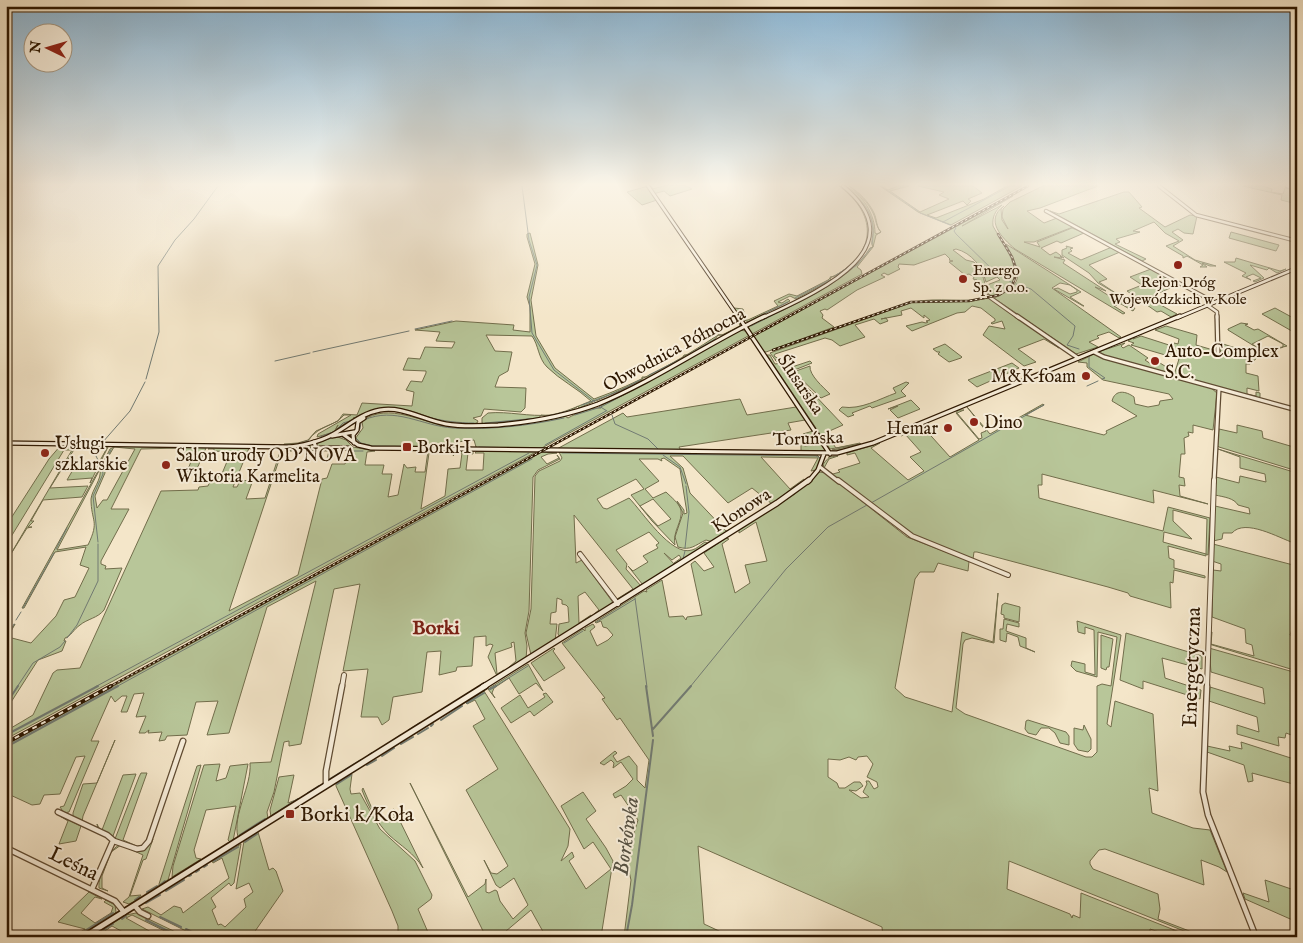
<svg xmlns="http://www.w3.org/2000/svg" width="1303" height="943" viewBox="0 0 1303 943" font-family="'IM FELL English',serif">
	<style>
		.green { fill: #b8c699; stroke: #726e4c; fill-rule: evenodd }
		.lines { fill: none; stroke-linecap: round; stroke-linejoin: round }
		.stream-far1 { stroke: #727b73; stroke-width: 1 }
		.stream { stroke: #727b73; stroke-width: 2 }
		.street-far3-casing { stroke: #5f4b32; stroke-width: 4.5 }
		.street-far2-casing { stroke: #5f4b32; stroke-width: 5.5 }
		.street-far1-casing { stroke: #5f4b32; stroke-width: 6 }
		.street-casing { stroke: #5f4b32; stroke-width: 7 }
		.secondary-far3-casing { stroke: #2d1700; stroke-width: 4.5 }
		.secondary-far2-casing { stroke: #2d1700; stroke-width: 5.5 }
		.secondary-far1-casing { stroke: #2d1700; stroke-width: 7 }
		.secondary-casing { stroke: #2d1700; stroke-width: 8 }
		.street-far3 { stroke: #f8efdc; stroke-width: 2.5 }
		.street-far2 { stroke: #f8efdc; stroke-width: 3 }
		.street-far1 { stroke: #f8efdc; stroke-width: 4 }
		.street { stroke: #f8efdc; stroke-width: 4.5 }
		.secondary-far3 { stroke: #f8efdc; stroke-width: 2.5 }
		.secondary-far2 { stroke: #f8efdc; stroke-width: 3 }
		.secondary-far1 { stroke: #f8efdc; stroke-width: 4.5 }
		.secondary { stroke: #f8efdc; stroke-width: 5 }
		.rail-far1-casing { stroke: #2d1700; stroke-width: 2.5 }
		.rail-casing { stroke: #2d1700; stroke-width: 4 }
		.rail-far1 { stroke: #f8efdc; stroke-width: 1; stroke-dasharray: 2.5; stroke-linecap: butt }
		.rail { stroke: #f8efdc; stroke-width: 2; stroke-dasharray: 5; stroke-linecap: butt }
		.poi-dot { fill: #8f2418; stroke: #f8efdc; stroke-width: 2 }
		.labels { text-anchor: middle; stroke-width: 4; stroke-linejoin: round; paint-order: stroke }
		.far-poi-label { font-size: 15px; fill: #2d1700; stroke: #f8efdc; text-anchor: start }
		.street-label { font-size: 18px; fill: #2d1700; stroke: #f8efdc }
		.poi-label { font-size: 18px; fill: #2d1700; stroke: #f8efdc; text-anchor: start }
		.quarter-label { font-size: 20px; font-weight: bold; fill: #7a1f14; stroke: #f8efdc }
		.near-street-label { font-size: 21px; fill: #2d1700; stroke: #f8efdc }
		.near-poi-label { font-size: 21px; fill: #2d1700; stroke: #f8efdc; text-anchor: start }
		.near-water-label { font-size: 22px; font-style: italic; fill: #555143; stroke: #f8efdc }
	</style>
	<rect width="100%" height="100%" fill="#f4e6c9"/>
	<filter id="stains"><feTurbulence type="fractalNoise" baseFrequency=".004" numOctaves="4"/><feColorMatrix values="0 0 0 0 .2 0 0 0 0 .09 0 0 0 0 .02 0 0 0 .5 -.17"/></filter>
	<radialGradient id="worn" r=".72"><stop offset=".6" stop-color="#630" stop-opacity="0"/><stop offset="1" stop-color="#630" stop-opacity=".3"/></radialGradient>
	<path class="green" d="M648,186h3l2,3c12,-4 29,-7 39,0l-22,7 -6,-5 -11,3 4,6 -15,5 -15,-13z
		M839,186c8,3 16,11 20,18 16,23 14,39 -6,59 -7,7 -14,13 -23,14l1,3 -35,19 -6,-3 -12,6 4,1 6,-4 2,2 -42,21 -7,-4 -7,-10 9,1 1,3 -4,2 4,6h4l30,-14 -4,-5 15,-7 8,2 31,-16 2,-2c46,-22 50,-62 9,-92z
		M844,186c19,7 31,29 31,47l2,1 4,-2c-5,-5 -5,-13 -8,-19 -5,-11 -15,-20 -24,-27 10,6 20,16 25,27 3,6 2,14 7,19l-5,3 -3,12 -16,20 4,3 1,4 -110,60 -4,-7 2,-2c33,-15 102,-44 120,-77l3,-1c-3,-5 1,-12 0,-19 -1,-18 -15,-32 -29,-42z
		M880,186l8,4 10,-4h11l-19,5 30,21 29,-13 -10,-4 5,-3 -26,-6h55l9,7 -14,6 3,2 -4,4 -4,-4 -36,14 9,3 48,-19 23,-13h15l-71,39 -33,-13z
		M1043,186h55l-58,22 -13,3 17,12 13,-5 16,9 -39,15h-10l16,5 -3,-5 35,-14 12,5 -23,10 -4,-2 -16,7 9,7 6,-3 8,6 -4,-2 2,2 -8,-1 11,3 -2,3 43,28 -11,-4 19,12 21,9 -2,3 -12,-7 -7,2 11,7 -2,1 -108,-65c-13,-11 -31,-29 -11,-43l-3,3 1,11 6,9 -6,-12 1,-8 7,-7z
		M1243,186h19l10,3 -1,3 12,2 2,-6 12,3v13l-16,-4 1,-5z
		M1124,192h5l13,15 -3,1 26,19 25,-12 7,1 -4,18 -9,-1 -6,-4 -6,3 11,8 -10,6 22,14 21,6h-6l-8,-3 5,4h-7l3,-2 -16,-9 -4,2v-2l-17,-10 13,-5 -14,-8 -11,-11 -21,9 7,1 -24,7 4,3 -5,2 31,15 -4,2 -92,-50 9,3z
		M1013,196l-51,30 40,-21c-7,6 -10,12 -9,21 9,17 35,48 13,64 -4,3 -10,4 -14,7l-4,-3 -1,-9 13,-5 -3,-3 -11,5c-4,-15 -14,-29 -30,-33l-3,1 13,10 8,2c6,8 12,17 11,28l-11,-10h3l-4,-1 1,-2 -5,-3 -4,1 -16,-13 4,-1 -4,-1 1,-1 -5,-5 -31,11 -15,-1 -1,3 2,2 -12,6 -4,-2 -3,2 4,2 -28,13 -30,20 -2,-1 -5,2 3,4 -1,3 12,9 -68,25 -3,-1 -10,-15z
		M1231,232l48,13 -3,6 -47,-13z
		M530,233l8,32 -7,35 5,36 19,32 39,31c42,-15 87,-39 124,-64h4l18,-9 -2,-7 3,6 -1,1 -17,9h-5c-4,8 -26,21 -34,20l-2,4 -33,18h-7v3l-46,21 -3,-1v2l-14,6 -1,-2c-9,8 -25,11 -37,9l-2,3 -54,6 -3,-1v-5l6,-5c21,-2 41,4 62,2 14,-2 28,-9 41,-14 -14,-13 -31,-21 -44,-34 -9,-9 -8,-21 -15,-31l-46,-1 9,16 17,1 -4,19 -9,5 -4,11 31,1 -1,20 -4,4 -37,-3 -3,7 -8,2 5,3 -1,2c-28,8 -56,-13 -83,-15 -15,-1 -27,8 -41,10l2,1 -11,5 -9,7 3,-6 -4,7 -17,5 1,-3 33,-19h-7c-8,10 -20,10 -30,19 -5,4 -4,7 -10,9 -6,2 -13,2 -20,3v-2l14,-1 10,-3 8,-9 22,-10 5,-7 14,1 5,-12 50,3 2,-14 -8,-2 5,-9 11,1 4,-9v-2l-23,-1 5,-12 12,1 5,-12 27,1 3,-6 -19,-1 4,-9 -25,-2 41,-9 58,4 -1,5 17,2v-25l-3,-10 8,-33 -8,-27v-3z
		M1006,244l75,48 -11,5 14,9h-1l-29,-17 4,-1 12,6 7,-2v-2l-7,-5 -10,-2 -8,5 69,49 -2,1 -10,-6 -12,4 2,2 -10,4 9,5 -22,7 -82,-56c33,-14 26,-27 12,-54z
		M1066,246l7,2 -3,1 2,2 -4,2 13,7 31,-13 8,5 -31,13 18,14 -8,3 18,12 -19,-11 -9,-10 -27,-18v-5l5,-2z
		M1236,258l44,13 6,-2 -9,4 -8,-5 -2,2 -17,-5 14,13 -9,4 -2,-1 8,-3 -8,-4 -7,3 5,3 -9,-4 4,-3 -22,-11h11z
		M1151,269l28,15 -31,14 29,16 -6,3 -10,-6 -4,1 -30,-21 15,-6 -12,-8z
		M990,298l69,50 -15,-9 -26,10 18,13 -12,4 -41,-31 6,-9 16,3 -3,-8 -10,3 -1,-1 4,-2v-2l-14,-11 -9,-2 -7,6 -8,1 -45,18 -6,-5 16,-4 4,1 2,-1 -2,-1 4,-1 -6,-5v3l-13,-10 -10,3 1,4 -21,4 5,-1 2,3 -8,3 -6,-5 -19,6 10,12 -25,9 -8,-6 -7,-2 -50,16 -1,2 5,3 -4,1 2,2 -7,-9 143,-51c25,-5 51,1 77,-4z
		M1275,308l22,12v14l-35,-20z
		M1241,323l7,1 -3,1 9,5 4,-1 29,17 -4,1v-3l-15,-8 -16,8c17,11 14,5 31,3l-14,6 -5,-1 -36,-22v-1z
		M1166,326l31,9 -1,10 24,7v-9l25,8v3l13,3 -8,7h-4v9l12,3 1,15 -12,-3v6l9,2v-4l4,1v4l-2,1 -84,-23 5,-16 -48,-14 3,-2 -6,-2 10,-6 -5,4 8,-3 31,10 2,-3 4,1 1,-5 -24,-9z
		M739,330l7,1 4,4 -210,114 -61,-1 -3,-1 -2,-7 -17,2 -4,6 -80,-1 -11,-3 -7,-5 8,-11 -1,-7c27,-20 60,3 91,5 36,2 77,-2 112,-10l3,2c9,-5 23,-11 33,-10l1,-3z
		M1125,343l-4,3 2,2 6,-3 19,13 -3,2 9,6 6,-3 8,5 1,5 -66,-18 -5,-3z
		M945,344l17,13 -1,1 -12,4 -11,-8 2,-2h-3l-4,-3z
		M1094,354l117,34 6,5 -4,37 -20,-5v8l-5,-1 1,4 -5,2 1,16h-4l-2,23 5,1 1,8 -6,-1 1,11 28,8 -55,-14 1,13 -112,-29v11h-4l1,13 124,33 5,-24 42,11 -2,37 -2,-1v2l-38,-10 1,12 5,2v8l31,8v2l-31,-8 -1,13 -3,-1 1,26 -41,-12 -2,-3 -20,-6 -131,-35h-3l-1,7 -57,-22 -7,-4 -84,-64c-5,-7 3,-8 4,-12l9,-1 -9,3 -5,9 9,6 7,-2 -2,-2 22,-7 -5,-10 -8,2v-2l33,-10 -9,5 37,32 16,-9 -14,-14 11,-5 -16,-18 -4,2v-2l28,-10 -6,3 27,30 29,-17 -23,-27 2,-3h6l-7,3 22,26 3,-1 -1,-5 5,-2 -19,-24 23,27 53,-30 1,1 -19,10 79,20 3,-2 -1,-2 31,-15 -25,-15c3,-12 14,-10 22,-4l1,7 13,3 11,-2 1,-4 13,-2 -4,-5 -66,-14 -16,-13v-4l-9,-1zM1173,510l34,9 -1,35 -43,-12 1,-10 28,7 -19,-18z
		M767,355h3l5,9 7,-1 -1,3 6,-3 -3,-5 8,9 18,-6 2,2 -20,8 51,54 -18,8 11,15 24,-5 2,2 -17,5h-13l28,-6 -30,5z
		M1012,363l7,5 -42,19 -9,-7z
		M810,366c-1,9 13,21 20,28l-9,4 -26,-25 1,-2z
		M906,382l3,1 -8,8 5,5 -34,12 -2,-2 -18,7 2,2 -6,2 -9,-7 3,-3c19,3 37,-8 54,-14l-3,-5z
		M788,394h2l36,55 -2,3 -269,-2 68,-37 4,4 113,-18 7,16 49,-8zM805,420l8,11 -10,3 -1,4 14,-3 4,6 -2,3 -13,2 -4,-2v7l-121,-2 -1,-2 112,-17 -3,-7z
		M911,400l9,9 -22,9 -8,-8 8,-4 -10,3z
		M1237,425l25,6 1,7 34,10v23l-78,-24 -2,-2 2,-16 18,4z
		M335,436l11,4 7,7 22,4 -8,1 -2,13h19l-2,9h10l-4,23 10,-2 6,-31 3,4 9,-1 -1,5h10l3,-21h3l-2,2 -8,56 24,-13 3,-27 12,-1 2,-15h-6l-3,3 3,-5h17v3l-5,-1 -2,17h17l1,-17h-9l2,-2 59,1 -530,287v-8l27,-16 20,-42 4,-3 23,-2 81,-177 37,-1 1,-3 9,-1 4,-9 9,-1 10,-24 -17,-1v-2h-6l2,-1h39l-16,39h4l3,-6 13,-1 -7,19 19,-1 16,-49 10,2 19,-6 1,6 4,-2 17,1 -6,13 3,-12c-13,0 -37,-4 -48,3l-52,157 69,-36 24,-96 5,-1 5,-14h13l6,-16 -32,-1 -3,-3z
		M61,445l22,1 -1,1 -7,1 -25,40 38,-2 -6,11 -39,3 -12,21h3l-6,6h4l-5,1 -21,34 66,-112h-8l-58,95v-19l43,-67z
		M86,446l22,1 -18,36 2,-5 -25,2 7,-12 23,-2 10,-18 -22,-1z
		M116,446l64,2 -39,1 -30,60h18l-28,52v3l5,2 -1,3 17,-1 -18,42c-6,8 -17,9 -24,15 -6,4 -9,11 -15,13l-1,3h2l-4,10 -24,9 -32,50v-74l9,-12 -7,13 23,6 25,-27 8,-16 11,-3 14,-29 -9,-3 6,-18 -31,5 -31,56h-2l85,-153 3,-6zM114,447l21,2 -28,51h-4l-6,8 -2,-12 10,-23 -1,-9zM100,469c2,11 -8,20 -9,30 0,23 9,21 -3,46l-31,5z
		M185,447l21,1 -10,23 -9,1 5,-13 -16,1 5,-11z
		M1218,449l79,24v69l-3,1c-15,-5 -49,-25 -62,-10h-9l-1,6 -9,2 2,-35 35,8 -1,-6 -11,-3c-4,-7 -14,-8 -23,-10l1,-18 23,6 1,-7 26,6 -1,-8 -25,-6v-11z
		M542,452l15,1 -9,1 -7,3 6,7 12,-6 -2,-3 3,4 -22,11 -5,7 -4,134 -4,22 2,13 -1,13 -18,9 8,-7 -2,-19 -3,1 1,4 -17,6 2,21 7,-4 -7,6 -9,-19 5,-12 -3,-1 -4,2v-10l-12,1 -2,29 -15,1 -1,4 -17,4 2,-24 -14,1 -5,40 -29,5 -4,23 -7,5 -4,-8h-17l7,-48 -25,2 17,-87 -26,5 -33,155 -12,2v-5l-5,1 -10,50 -7,20 1,7 -30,18c-6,-22 14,-51 12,-74l21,-1 45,-181 -49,26 -38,126 -22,2 11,-34 -22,1 -9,33 -20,1 -2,4 -6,1 3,-9 -14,1 1,-3 -4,3h-6l7,-17 -10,1 8,-24 -10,1 -7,18h-6l6,-16h-5l-7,6 -4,-6 -20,45h8l-30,71 -5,1 -4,-6 4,-1 21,-50 -9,1 -16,37 -16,1 -4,9 -8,1 -26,-12v-48z
		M559,452l258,3 4,4 -5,11 -5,1 7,-13 -57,-1 29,32 14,-10 2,2 -8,3 -26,20 -20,-16 -24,15 -45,-47h-13l13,12 7,25 36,38 6,-2 -19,13 -7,-2c-11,5 -15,11 -28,7l-3,-10 8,-24 -6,-12 7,9v4l3,-1 -7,-44 -16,-11 -3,1 1,2 -4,-2h-19l20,22 -14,8 8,9 13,-6c5,5 13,11 15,18 2,11 -9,22 -6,35l-23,-24 -21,-26 13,-6 -8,-10 -39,20 6,9 4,1 22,-11c13,13 42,59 63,52 5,-1 9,-6 13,-8l5,2 -33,21 -3,-2 7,-5 -2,-3 -7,5 -8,-7 11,12 -32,20 -15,-19 5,5 15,-9 -5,-6 15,-8 -2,-3 3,-2 -10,-11 -33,18 11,14 -1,5 15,17 -22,15 -2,-2 16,-10 -59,-74 2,48 6,-3 32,44 -18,12 -2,-2 5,-4 -14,-18 -7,4 1,27 12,-8 2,3 -33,19 -2,-3 1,-10 10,-2 -1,-15 -2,-2 -4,-1v-4l-5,-2 -1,14 -5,1 -1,11h7l-2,17 -24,14 -5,-22 5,-24 4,-133 4,-5 21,-10 2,-3zM653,499l18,20 -13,7 -18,-20z
		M819,472l7,1 81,64 62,24 -1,10 -30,-8 -4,9h-14l-5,7 -20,109 10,9 47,15 10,-80 31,10 5,-49 -4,50 -22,-5 -7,2 -2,4 -7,64 9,6 121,43h6l5,-5v-66l5,-2 9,2 6,-49 -19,-5 -1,45 -21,-6 -5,-5 1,-5 13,3v8l10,3 -1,-45 -9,-3v7l-7,-2 -1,-11 44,14 -14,89 4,3 4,-26 38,13 5,77 -9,-3 3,25 41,15 17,2 17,42 -8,-5 -18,-7 3,25 -99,-36 -6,1 -9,11v3l3,5 65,25 2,15 -2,10 47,18h-6l-190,-76 -2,28 63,25 2,4 1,-3 7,3 1,-25 111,44 -19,-7 1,7 -24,-8v8h-267l-1,-10 -184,-81 6,78 28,13h-108l7,-57 -5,-22 12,-38 -17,-25 -6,3 -2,-4 13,-8 7,-7 -12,-17 -8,6 1,-5 -3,-3 -7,5 -4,-2 15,-12 2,2 -4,3 4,6 12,-6 8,10v14l8,8 4,-28 -29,-42 -3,2 -15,-21 3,-1 -43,-55 21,-14 2,2v-3l8,-4 2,3 -5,4 7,15 11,-6 5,-5 -6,-7 -4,-1 -2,-6 -5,2 -1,-1 49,-31 3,1 -1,-2 16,-10 7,37 14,-1 3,4 1,-3 15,-2 -11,-51 4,-3 9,10 10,-4 -10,-14 22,-15 3,1 -7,5 13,49 15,-10 -5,-18 22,-4 -11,-39 -17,11v-3l56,-36zM867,756l6,8 -6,13 10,5 1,5 -4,2 -5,-8h-3l1,3 -4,8 6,5 -8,1 -12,-8 7,1 7,-5 -3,-4h-6l-9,6h-6l-2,-5 -9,-6v-18l12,1 9,-3 7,3 2,-3z
		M1213,544l84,22v49l-7,20 7,3v33l-88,-27 1,-12h2l-1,12 43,12 -2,-11 -6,-2 -1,-14 -33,-12 1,-47 8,1v-7l-9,-3z
		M1005,603l15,4 -1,15 -15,-4v-3l-3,-1 1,-9z
		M1004,619l15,4v4l-12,-3 -1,7 20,7v10l9,4 -15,-6 -2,-9 -11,-4 -1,9 -6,-2v-11h3z
		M1126,633l76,23v13l-40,-11 3,20 36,12 -1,9 -57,-18v8l-23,-9z
		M1101,635l12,4 -4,28h-2l-1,3 -5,-2z
		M554,648l1,1 -2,2 12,17 -21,13 -13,-18z
		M1209,648l88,25v64l-11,-4 -1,5 -7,-1 1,9 -42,-12v-9l22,7 -2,-15 -48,-16 1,-14 55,17 -2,-16 -52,-16z
		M528,664l15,27 -7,-8 -17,11 -10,-16 -15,10 -2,5 3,5 -7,-9z
		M484,691l86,138 -2,17 -7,15 11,-9 2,5 -5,4 17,28 25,-20 -18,-27 -9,7 -23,-43 22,-14 13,19 -10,8 20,29 7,13 -12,76h-55l-15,-27 -32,27h-13l-76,-154 58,114 17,-13 1,-5v13l3,1 6,-3 2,1 3,10 13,18 15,-14 -14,-27 -14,10 -4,-3 -12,-25 7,13 6,1 11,-8 -42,-76 32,-21 -25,-43 12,-7 -10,-19 -8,4 -1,-1z
		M546,693l7,9 -19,14 -4,-5 -19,12 -10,-15 19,-13 8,13 17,-11 -2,-3z
		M1028,720l38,12 3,4v9l-9,-2 -5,-10 -6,-5h-8l-5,7 -8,-2 -3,-4 1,-8z
		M1084,725l7,14v10l-3,3 -10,-2 -4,-6v-16l9,2z
		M115,740l-32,76 -1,6 -9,-5v-4l10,-29 14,-1z
		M1241,742l56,18v25l-45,-12 1,8 -5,1 -4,-17 -37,-13v-6l23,5 -1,-5 13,3z
		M173,761v7l-27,75c-8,8 -22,0 -31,-4l24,-62 2,-4h6l-24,67 16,7 6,-3 28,-77z
		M220,764l-4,17 10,-3 4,-12 18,-2 -15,77 -3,1 -2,-2 8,-34 -30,4 -12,40 2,8 5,1 -29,18 1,-11 30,-98 1,-3z
		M201,765l-33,115 -9,7v-3l36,-112 2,-6z
		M136,774l-23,62 -15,-7 -1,-5 2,4 3,2 21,-55z
		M352,774l-2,15 1,5 9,-1 20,36 35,32 17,34 -1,4 -13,10 12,28h-27l-5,-6v-5l-6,-15 -56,-125v-2z
		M294,775l-6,28 13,-5 -30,19 -1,-7 9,-33z
		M363,788l14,32 7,-2 4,3 7,-4 -3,-7 2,-1 29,59c-9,-15 -22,-22 -34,-33 -12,-12 -21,-29 -27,-45z
		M60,816l21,10 -5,15 -17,3 9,-23z
		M258,832l11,38 4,-2 3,3 7,20 -32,46h-53l-56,-28 6,-2 13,8 13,-9 7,2 2,5 46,-35 -7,-20 -9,5 -1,-2 29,-17 -7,39 -3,3 -2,-3 -18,15 5,9 -4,3 6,15 3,-1 4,3 21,-20 -2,-8 9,-7 -4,-9 -13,6 8,-48z
		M153,839l-7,20 -3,1 -13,36 11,-1 -3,5 -9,4 -6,-2 6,-5 14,-42 -22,-10 -10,7 -9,24v12l6,3 -9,-3c-1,-13 9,-39 22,-44l18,7z
		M1265,880l32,11v31l-52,-23 -2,-6 26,9z
		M89,892l13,7 -7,-2 -14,16 14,10 16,-10 2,-6 -9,-5 2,-2 9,5 1,7c-8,9 -30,25 -43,25l12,-8 -27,-7z
		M136,913l50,24h-9l-45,-22 -6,3 34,19h-28l-20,-11 -10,7 -1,-3 25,-15z"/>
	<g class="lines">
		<path class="stream-far1" d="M522,186l7,54 8,25 -8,32 3,36 22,37 41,32
			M840,186l4,2
			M845,186c20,15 32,32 27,58
			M881,186l37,25
			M920,213l30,12
			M943,222l67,-36
			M954,227l2,1 -2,3 2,3 41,40 16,9
			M835,276l16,-11
			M1016,284l15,5 44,37 -2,10 -6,9 12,4
			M827,286l30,-21 14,-17
			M795,298l35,-18
			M750,321l38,-19
			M751,326l42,-21
			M415,329l37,-8
			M313,352l96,-21
			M688,355l27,-16
			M1089,356v11l16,11 -3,1
			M275,361l35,-8
			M649,375l32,-16
			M146,379l13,-47 -1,-66 17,-26 19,-21 24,-33
			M645,383l89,-49
			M1087,386l11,-5
			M582,405l38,-14 20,-11
			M599,406l8,5
			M601,407l41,-22
			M575,415l26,-8
			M612,415l3,9 33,15 11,11
			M549,416l23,-6
			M356,417c28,-14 43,-7 71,0 16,4 31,6 47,6
			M364,420c31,-14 58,6 89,8 38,2 74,-2 111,-10
			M485,423l53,-5
			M336,430l7,-7 10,-3
			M356,434l4,-5 1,-6
			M339,436l6,2
			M320,437l13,-5
			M356,438l5,5 12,3 80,1
			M318,442l17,-5
			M102,443l28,-32 15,-29
			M299,444l9,-3
			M284,445h11
			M545,445l61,-34
			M322,446h26
			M460,447h11
			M479,447l42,1
			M98,448l-3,6 4,8
			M294,450l15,-4
			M352,451h11
			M562,453l254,3 4,2 -1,4
			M663,455l17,12 6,17
			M102,467l9,-17
			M871,503l173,-98
			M98,542l-5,-46 10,-22 -1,-7
			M685,548l4,-36 -3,-26
			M56,549l11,-21
			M683,559l2,-8
			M631,592l6,-4
			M635,598l12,89
			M23,608l31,-55
			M16,620l5,-8
			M597,622l38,-23
			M572,629l9,-6
			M7,636l7,-12
			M67,638l10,-13 21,-44v-37
			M564,643l19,-12
			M17,687l16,-24 27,-16 5,-6
			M95,687l434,-234
			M116,687l416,-228
			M494,687l34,-21
			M690,687l96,-118 42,-42 39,-22"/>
		<path class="stream" d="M646,686l7,50
			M490,689l6,-3
			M467,703l17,-10
			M6,704l12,-18
			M441,720l21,-14
			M431,726l2,-2
			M653,729l38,-43
			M409,730l11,-7
			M418,734l10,-6
			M6,735l92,-49
			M394,740l7,-5
			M401,744l12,-7
			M6,747l112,-61
			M368,756l4,-3
			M382,756l12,-8
			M367,765l9,-5
			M330,779l31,-19
			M337,784l14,-9
			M308,793l11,-7
			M273,815l25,-16
			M240,835l25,-16
			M245,842l12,-8
			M214,861l24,-14
			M204,867l3,-2
			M196,872l3,-2
			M189,876l2,-1
			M160,885l5,-4
			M166,891l18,-11
			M147,892l10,-6
			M135,900l4,-3
			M146,903l14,-8
			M160,917l21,10
			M122,919l4,-3
			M146,920l34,17
			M186,929l16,8
			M103,930l10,-6
			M75,937l38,-24
			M626,937l6,-32 21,-165"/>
		<g class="street-far3-casing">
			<path id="street-far3" d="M1159,186l37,29 101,26
				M1046,211l168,91
				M988,296l31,22
				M1207,305l10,7v6"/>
		</g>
		<g class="street-far2-casing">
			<path id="street-far2" d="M1017,316l61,42
				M1217,316l1,40
				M1094,352l10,5 193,53
				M314,442l2,6h32
				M820,467l19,15
				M1214,482l5,-93"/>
		</g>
		<g class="street-far1-casing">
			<path id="street-far1" d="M838,480l74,56 96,39
				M580,554l38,50
				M342,687l2,-12
				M1207,687l7,-207"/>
		</g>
		<g class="street-casing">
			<path id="street" d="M1207,686l-4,106 5,23 48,122
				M326,785v-14l16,-85
				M58,812l49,23 7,6 23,8 6,-1 6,-7 34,-100
				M6,848l109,53 9,11
				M92,889l21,-48
				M135,906l5,6 8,4"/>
		</g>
		<g class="secondary-far3-casing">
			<path id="secondary-far3" d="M648,186l91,132
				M1287,186l10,2
				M762,318c51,-24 158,-68 81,-132
				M1177,318l120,-50"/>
		</g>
		<g class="secondary-far2-casing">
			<path id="secondary-far2" d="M738,316l92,138
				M344,435l14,10 13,3 466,5 36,-10 307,-127
				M332,436l22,-4
				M6,443l284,4c15,-2 33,-6 47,-15 13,-8 26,-19 43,-22 23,-4 43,10 66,14 17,3 35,2 52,1 34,-3 68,-9 100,-21 58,-24 110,-61 167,-88
				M354,443l-1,-8 4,-5 1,-8 6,-4
				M808,482l10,-12 6,-16"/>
		</g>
		<g class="secondary-far1-casing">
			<path id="secondary-far1" d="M483,687l294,-184 32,-23"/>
		</g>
		<g class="secondary-casing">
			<path id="secondary" d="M84,937l401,-251"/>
		</g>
		<use href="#street-far3" class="street-far3"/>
		<use href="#street-far2" class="street-far2"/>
		<use href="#street-far1" class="street-far1"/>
		<use href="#street" class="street"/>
		<use href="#secondary-far3" class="secondary-far3"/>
		<use href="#secondary-far2" class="secondary-far2"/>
		<use href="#secondary-far1" class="secondary-far1"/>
		<use href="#secondary" class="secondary"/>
		<g class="rail-far1-casing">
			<path id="rail-far1" d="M773,350l138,-48 58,-1 30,-6 13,-9 5,-14 -5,-15 -14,-23
				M109,687l919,-501"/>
		</g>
		<g class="rail-casing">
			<path id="rail" d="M6,743l105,-57"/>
		</g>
		<use href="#rail-far1" class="rail-far1"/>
		<use href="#rail" class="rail"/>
	</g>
	<linearGradient id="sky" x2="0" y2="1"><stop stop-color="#8bb8d8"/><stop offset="0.58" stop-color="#faf4e7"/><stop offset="1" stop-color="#faf4e7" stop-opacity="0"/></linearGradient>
	<rect width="1303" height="318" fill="url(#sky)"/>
	<g class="poi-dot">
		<circle cx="1178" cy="265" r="5"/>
		<circle cx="963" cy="279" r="5"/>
		<circle cx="1155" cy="361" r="5"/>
		<circle cx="1086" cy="376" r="5"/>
		<circle cx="974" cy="422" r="5"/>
		<circle cx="948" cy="428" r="5"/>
		<rect x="402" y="442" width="10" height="10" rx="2.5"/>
		<circle cx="45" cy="453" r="5"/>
		<circle cx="166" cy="465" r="5"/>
		<rect x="285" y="809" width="10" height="10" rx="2.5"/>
	</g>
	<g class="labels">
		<g class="far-poi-label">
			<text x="973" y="275">Energo<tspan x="973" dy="17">Sp. z o.o.</tspan></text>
			<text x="1178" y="287" text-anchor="middle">Rejon Dróg<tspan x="1178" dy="17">Wojewódzkich w Kole</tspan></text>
		</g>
		<g class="street-label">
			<text transform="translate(674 349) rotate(-28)" y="6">Obwodnica Północna</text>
			<text transform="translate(801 384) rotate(56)" y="6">Ślusarska</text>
			<text transform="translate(808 438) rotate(-2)" y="6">Toruńska</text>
			<text transform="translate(741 510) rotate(-33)" y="6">Klonowa</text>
		</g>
		<g class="poi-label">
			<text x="1165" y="357">Auto-Complex<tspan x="1165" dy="21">S.C.</tspan></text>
			<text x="1076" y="382" text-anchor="end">M&amp;K foam</text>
			<text x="984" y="428">Dino</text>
			<text x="938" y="434" text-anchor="end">Hemar</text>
			<text x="55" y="449">Usługi<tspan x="55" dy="21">szklarskie</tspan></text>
			<text x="417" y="453">Borki I</text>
			<text x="176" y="461">Salon urody OD'NOVA<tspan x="176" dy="21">Wiktoria Karmelita</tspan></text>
		</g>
		<g class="quarter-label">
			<text x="436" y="634">Borki</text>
		</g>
		<g class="near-street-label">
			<text transform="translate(1191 667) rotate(-88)" y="7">Energetyczna</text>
			<text transform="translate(74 863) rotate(26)" y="7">Leśna</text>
		</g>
		<g class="near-poi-label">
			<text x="300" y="821">Borki k/Koła</text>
		</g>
		<g class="near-water-label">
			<text transform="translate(625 836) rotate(-82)" y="8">Borkówka</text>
		</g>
	</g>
	<rect width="1303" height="943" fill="none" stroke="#f4e6c9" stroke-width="25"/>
	<rect x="8" y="8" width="1288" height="928" fill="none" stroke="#2d1700" stroke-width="2.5"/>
	<rect x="12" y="12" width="1278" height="918" fill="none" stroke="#2d1700"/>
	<g transform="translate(48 48) rotate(275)"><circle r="24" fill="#f8efdc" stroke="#a79984"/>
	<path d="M0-4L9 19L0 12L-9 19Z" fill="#8f2418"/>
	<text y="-8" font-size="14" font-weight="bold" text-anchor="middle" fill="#2d1700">N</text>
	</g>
	<rect width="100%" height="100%" filter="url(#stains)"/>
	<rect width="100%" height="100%" fill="url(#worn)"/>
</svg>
